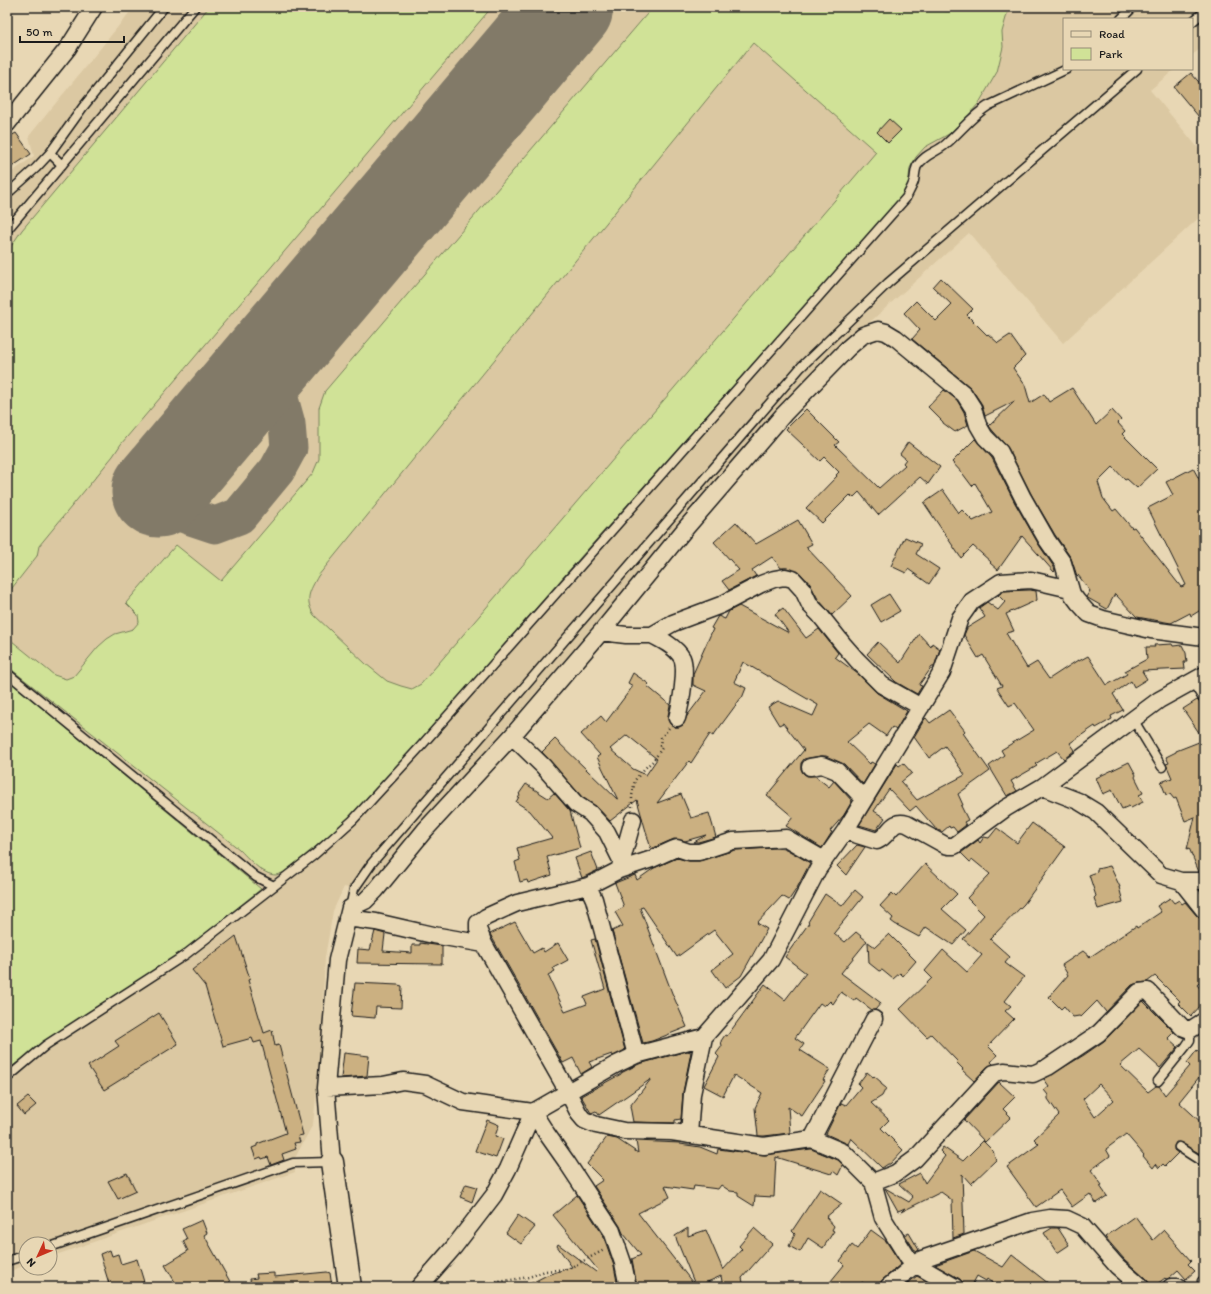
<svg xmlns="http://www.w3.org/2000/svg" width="1211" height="1294" viewBox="0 0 1211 1294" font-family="Itim,sans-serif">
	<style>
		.built { fill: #dbc8a2 }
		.green { fill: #d0e297; stroke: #767f5a; fill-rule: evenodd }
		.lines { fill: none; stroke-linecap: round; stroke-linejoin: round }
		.taxiway { stroke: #827a68; stroke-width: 37 }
		.runway { stroke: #827a68; stroke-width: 93 }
		.building { fill: #cbb081; stroke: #1c1c1c; fill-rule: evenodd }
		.lane-casing { stroke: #1c1c1c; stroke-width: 11 }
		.street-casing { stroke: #1c1c1c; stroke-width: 19 }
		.secondary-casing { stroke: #1c1c1c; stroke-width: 25 }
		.path { stroke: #1c1c1c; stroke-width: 2.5; stroke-dasharray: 1 3; stroke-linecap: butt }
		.lane { stroke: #e8d7b4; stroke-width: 8 }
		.street { stroke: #e8d7b4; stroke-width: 16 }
		.secondary { stroke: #e8d7b4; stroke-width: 22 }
	</style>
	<rect width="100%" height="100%" fill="#e8d7b4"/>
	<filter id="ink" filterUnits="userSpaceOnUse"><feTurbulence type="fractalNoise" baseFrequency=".025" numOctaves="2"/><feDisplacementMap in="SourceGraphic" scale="8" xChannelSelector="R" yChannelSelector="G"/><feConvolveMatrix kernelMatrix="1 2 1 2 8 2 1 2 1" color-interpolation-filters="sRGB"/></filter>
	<g filter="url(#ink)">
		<path class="built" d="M134,7h1070v39l-12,9v-36h-128v50h111l-25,21 54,65v58l-141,130 -94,-110 -118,106 -66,65 -423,490 -8,-5 -10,-2 -11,24 -8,46 -5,106 -7,61 -17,32 -3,4 2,12 -245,85v-13h-24v21l-16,6 -2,16h-1v-1111l27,-20 -5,-20z"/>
		<path class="green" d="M209,7h283l-371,437 -8,12 -74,90 -2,10 -25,32 -5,9v-345l15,-22z
			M653,7h277l16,4 28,-2 7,-2h28l-7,25 1,15 -6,25 -18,31 -15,17 -15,14 -24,13 -9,10 -6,11 -2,19 -5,8 -324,364 -161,184 -67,74 -66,55c-2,1 -6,2 -9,3 -14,0 -28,-17 -37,-26l-232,-183v-29l47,38 12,4 8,-3 24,-29 9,-8 8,-5 18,-5 6,-7 -1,-7 -12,-12 50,-58 45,36 92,-108 6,-14v-51l6,-17zM753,43l123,109 -455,532 -9,5 -11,-3 -14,-5 -21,-17 -52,-49c-10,-16 -4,-24 4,-39z
			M7,679l254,210 -79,63 -100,64 -75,54z"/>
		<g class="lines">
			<path class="taxiway" d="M219,418l-15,8 -20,2 -20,17 -5,20 10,30 19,21 27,9 24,-9 38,-46 12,-22 -2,-24 -18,-65"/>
			<path class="runway" d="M158,491l409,-484"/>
		</g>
		<path class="building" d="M1191,73l13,15v35l-30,-36z
			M889,119l12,11 -13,13 -11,-11z
			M16,133l15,21 -24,16v-32z
			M941,278l32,31 -6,6 20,20 1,-1 10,9 12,-8 15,21 -12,12 12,17 5,18 14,-9 5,8 23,-14 24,37 16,-15 9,10 -3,3 7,8 -3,3 35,35 -20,19 -10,-9 -2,1 -12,-13 -15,15 5,16 10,13 3,-2 16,19 2,-1 47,60 5,-2 -38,-77 25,-13 -7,-13 27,-14 11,20v120l-13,8 -1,-3 -19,10 -34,-6 -22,-23 -8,15 -21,-12 4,-6 -12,-16 -1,1 -6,-18 -16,-23 -24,-41 -23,-46 -15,-17 -4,-5 26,-25 -30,15 -4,-13 -11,-16 -58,-48 8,-9 -16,-17 12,-12 20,20 16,-16 -19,-18z
			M944,390l13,10 7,12 4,13 -13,7 -12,-9v-1l-15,-15z
			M806,409l33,33 -4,3 44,43 26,-23 -2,-2 3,-4 -6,-5 8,-12 32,25 -12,17 -8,-7 -42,38 -19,-23 -6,6 -3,-3 -28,28 -16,-15 31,-32 -1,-1 3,-3 -15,-15 -4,4 -34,-32z
			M975,439l17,19 23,45 24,42 15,22 1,4 -1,1 -32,-36 -24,34 -8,-7 1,-1 -18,-16 -12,12 -37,-55 19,-13 16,23 3,-3 11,11 19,-9 -17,-29 -3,3 -9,-12 -11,-12z
			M798,520l14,24 -6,3 46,49 -20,19 -14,-16 -8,-15 -10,-11 -13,-5h-6l-9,-11 -20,13 4,6 -27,14 -7,-9 17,-11 -25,-28 22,-20 20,22z
			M905,537l16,7 -5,10 23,15 -10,15 -21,-15 -2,4 -15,-7z
			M1030,590l6,1 1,9 -31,14 8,17 -8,2 21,35 10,-6 12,17 29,-19 1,1 9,-5 19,29 20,-11 -2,-3 22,-12 -1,-12h9l-1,-2 18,-1 1,2 9,-1 4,8 1,9h-3l1,7 -43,2 5,8 -13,8 -3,-6 -18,13 10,16 -12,6 1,3 -16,9 -1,-2 -25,17 5,7 -11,9 -7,-8 -22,13 2,2 -26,15 6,10 -10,5 -18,-30 15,-11 -3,-5 33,-20 -19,-27 -6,3 -12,-18 5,-2 -19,-31 -5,3 -14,-23 3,-7 18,-11 -6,-9 8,-6 11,8 7,-8 -7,-7 6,-4z
			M889,594l11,17 -19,11 -10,-17z
			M739,606l50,27 -14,-19 8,-6 23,30 13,-9 19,24 -3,4 23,17 19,19 30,18 -11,19 -4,-3 -6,9 -17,-12 -22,18 23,22 1,-2 4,2 -12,20 -19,-20 -18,-8h-6l-12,2 -4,1 -3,4v6l2,4 4,3h8l14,11 5,-6 18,20 -8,14 -14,16 2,1 -10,16 -36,-22 7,-9 -26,-22 37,-45 -21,-27 -4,2 -11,-18 10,-6 35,15 5,-11 -45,-26 -3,-3h-3l-24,-14 -9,20 12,6 -4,10h-1l-28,38 -3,-2 -19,29 -2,-2 -32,42 24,-9 10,24 18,-5 7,24 -18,5h-4l12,-7 -21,6 -11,-2 -23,10 -14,-49 -27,21 -13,-14 -15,-10 -40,-45 13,-13 63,61 -21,-43 3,-2 -19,-21 20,-18 5,6 27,-36 -5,-3 5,-10 16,11 -2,2 23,19 -2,11v4l2,4 5,3h4l4,-2 4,-9 19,-25 -13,-6v-11l20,-45 -2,-1 7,-12 7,3 4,-8zM627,735l30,24 -11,16 -13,-6 -23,-20z
			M919,634l12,13 1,-4 8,6 -6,18h-2l-13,18 3,1 -5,8 -21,-12 -29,-28 11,-12 22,21z
			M1197,700l3,3 4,3v136l-4,1 4,11v18h-5l-10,-24 -2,1 8,-32 -10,4 -9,-23 -2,1 -4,-5 -4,1 -5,-13 11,-4 -6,-14 3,-1 -3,-6 10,-5v-1l28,-11 -21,-31z
			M949,710l16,21 -2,2 27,38 -32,23 5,11 -2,1 7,14 -4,2 2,3 -9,7 -4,-5 -3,1 -1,-2 -7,6 -6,-3 -20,-23 -6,5 -21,-22 -15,22 11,7 -9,12 -17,-5 38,-61 2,2 4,-3 9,10 -11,9 16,18 48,-25 -20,-29 -16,12 -15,-21 10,-17 2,-2 4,5z
			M1129,762l7,13 -1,2 8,16 -4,2 4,7 -12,6 -2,-2 -7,3 -10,-19 -9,4 -7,-16z
			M526,784l22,14 6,-5 16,18 10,37 -33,9 5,18 -24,8 -1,-3 -7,2 -5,-20 5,-2 -3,-12 35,-10 -22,-27 -14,-9 4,-7 -1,-1z
			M1032,823l33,24 -41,57 -34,35 20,18 -5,6 19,14 -19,24 6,5 -6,5 9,8 -26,27 9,9 -6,7 2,2 -6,3 -13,14 -12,-11 1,-1 -7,-7 1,-1 -26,-27 -4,3 -27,-28 32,-31 -7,-7 18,-21 24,22 15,-17 -19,-16 21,-24 -17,-17 23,-24 -17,-14 -3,2 -9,-9 17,-13 2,3 4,-6 5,1 8,-10 20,15z
			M857,845l8,2 -19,28 -9,-9z
			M774,848l12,1 24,14 -13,25 -8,12 -7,-4 -25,27 10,6 -26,47 -16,12 -13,-18 21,-16 -19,-24 -37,27 -34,-50 -3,1 32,85 15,34 -35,14 -9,2 -31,-112 11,-5 -8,-14 9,-5 -9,-24 20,-8 2,5 17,-12 23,-10 12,3h10l36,-11z
			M591,852l7,18 -16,8 -7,-20z
			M925,864l32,30 -15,15 24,21 -13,15 -27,-18 -7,10 -24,-13 -4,-3 2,-3 -13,-12 12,-13 4,4z
			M1110,866l10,21h-1l4,15 -25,7 -4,-11 2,-2 -7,-21 8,-3v-3z
			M855,890l8,7 -29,36 11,9 11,-10 11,9 -26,32 40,30 -6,7h-3l-16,-12 -2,3 -13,-9 -8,12 -3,-3 -4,4 -1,-1 -1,2 -4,-3 -25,35 9,6 -4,6 30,19 -7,11 2,1 -23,35 -14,-9 2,26 -26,3h-6l-3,-28 7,-15 -28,-18 -11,21 -19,-10 15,-29 -3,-3 6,-8 -1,-5 4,-6 2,1 38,-52 20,16 21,-27 -21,-16 24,-34 -1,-1 17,-28 17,12z
			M1170,898l4,5 5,-3 3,4 3,-2 12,14 7,3v38l-5,4 5,5v12l-7,7 7,8v9l-13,14 -13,-13 2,-2 -25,-25 -8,6 -9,1 -6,2 -26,27 -9,-11 -16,16 -2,-1 -6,1 -9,-11 -3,3 -12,-12 19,-22 -6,-10 21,-14 7,6 46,-31 1,2 24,-16 -4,-6z
			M515,922l18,31 9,-5 2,4 14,-9 10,17 -15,8 2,3 -7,4 17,37 22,-8 -3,-7 21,-8 -14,-49 4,-1 30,111 -12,6 -1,-2 -23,8 3,5 -11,7 -8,-16 -10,5 -73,-129z
			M375,931l10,3 -2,17 29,2v-8h8v-2l22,3v18l-85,-1 1,-14 12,1z
			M889,934l27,27 -13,15 -3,-3 -7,6 -11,-9 -3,1 -10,-8 -1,-21 7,5z
			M236,936l14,43 -2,1 16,53 8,-3 3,16 4,-1 24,90 -5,1 2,6 -6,1 2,6 -14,5 2,6 -13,5 -3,-8 -6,2 -1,-2 -5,2 -4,-11 5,-2v-2l29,-11 -25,-92 -7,2 -2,-5 -29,8 -18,-60 -13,-16z
			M355,983l43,2 4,1 -1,22 -25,-1 -1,11 -24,-2z
			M1143,1001l31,31 -6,6 10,9 -18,21 -21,-19 -19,16 28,27 8,-6h3l6,9 25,-29 -3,-3 10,-13 7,7v14l-25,31 25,23v31l-25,-14h-3l-2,4v4l4,3 -13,13 -2,-2 -4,4 -3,-4 -3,4 -10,-12 1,-1 -18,-21 -20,15 4,7 -19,14 11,15 -2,1 7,10 -11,7 -6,-9 -18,13 -12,-17 -24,17 -29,-40 32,-23 -5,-5 25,-24 -11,-16v-4l-4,-5 5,-4 -5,-7 40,-24 20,-14zM1099,1084l15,16 -19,17 -12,-18z
			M159,1013l19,31 -74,46 -16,-24 31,-20 -4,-5z
			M687,1051l4,1 -8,40 -2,27 -6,1v3l-42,-1 -3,-16 21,-27 -52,36 -3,-4 -5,2 -10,-17 40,-22v-1l18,-9z
			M344,1053l25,3 -2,20 -26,2z
			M867,1072l6,5 1,-1 7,6v2l5,4 -4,8 -11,7 18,17 -8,8 22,22 -13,14h-2l-6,4 -31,-30 -3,6 -22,-10 15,-31 5,2 15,-18 -3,-3z
			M999,1082l16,15 -12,12 8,8 -26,25 -21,-22z
			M28,1097l8,8 -12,10 -7,-9z
			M487,1120l12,5 -4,11 8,3 -7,19 -21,-7z
			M607,1137l10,2 21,14 -2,-12 44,2v1l20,3 17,7 1,-5 47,6 46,-6 27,11 5,5 -5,10 -5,-4 -2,3 -55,-17 -2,40 -19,-1 -1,10 -16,-10v-4l-8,-1 -9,-6 -3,4 -24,-3 -1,4 -28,-4 5,11 -32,16 58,74h-59l-5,-28 9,-4 -18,-22 -3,-7 -26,-40 9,-6 -16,-16z
			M983,1141l10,10 3,9 -25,24 -9,-10 2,60 -11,4 -1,-38 -11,-8 -40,20 4,-4 -7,3 -13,-23 24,14 4,-5 -14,-13 21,-11 5,10 20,-27 -5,-5 3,-4 20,14z
			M127,1173l9,18 -18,8 -10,-18z
			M466,1184l11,3 -5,15 -12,-5z
			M820,1189l22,15 -16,13 8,9 -2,4 2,1 -11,17 -15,-10 -8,14 -11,-6 6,-12 -3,-3z
			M577,1195l26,40 11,31 4,21h-94l23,-12 25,-8 -15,-21 1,-2 38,28 2,-2 -45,-55z
			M518,1215l17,12 -14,17 -15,-11z
			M1135,1216l18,24 11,-10 27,31 -3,3 7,7 -9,8 -8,-9 -9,8 -3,1 -1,-1 -12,9h-3l-3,-7 -23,-21 -19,-22z
			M202,1220l5,13 -3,2 29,52h-55l-13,-22 23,-14 -5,-10 4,-2 -5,-10z
			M688,1228v8l18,-6 17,40 19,-21 -3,-3 15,-18 18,16 -30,34 2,9h-21l-2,-11 -25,11 -21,-51z
			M1052,1228h6l11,17 -12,8 -13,-20z
			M871,1230l15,11 15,23 -19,16 -3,7h-10l-7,-5 -3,5h-33l18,-22 -4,-4 12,-16 5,4z
			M909,1233l10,17 -3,2 -11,-17z
			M110,1250l2,6 6,-2 3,10 16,-5 7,23 -16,5h-18l-10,-33z
			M974,1251l29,16 9,-12 41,32h-56l-10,-8 -1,2 -9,-5 -6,11h-7l-1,-4 -3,-4 -25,-14z
			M327,1272l3,1 2,14h-81l-1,-8 7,-1 -1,-4 18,-1v4z
			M917,1276l19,11h-33z"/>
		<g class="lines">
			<g class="lane-casing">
				<path id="lane" d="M1121,19l12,-12
					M1192,22l12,-10
					M50,153l12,12
					M7,194l29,-26 14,-15 33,-46 81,-100
					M7,230l188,-223
					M7,673l249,204 18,9
					M1192,681l12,19
					M1133,719l29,48
					M350,908l4,-19 18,-26 429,-496 87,-84 249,-214
					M7,1078l39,-33 139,-90 129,-100 39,-35 68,-74 485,-548c3,-6 6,-11 8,-17 1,-5 1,-11 3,-15 9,-13 19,-13 29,-22 15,-13 26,-28 42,-38l79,-37
					M1158,1081l28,-35 4,-6v-10
					M1179,1147l25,16
					M50,1247l243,-84 38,-1
					M7,1261l19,-6
					M1202,1281l2,5"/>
			</g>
			<g class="street-casing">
				<path id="street" d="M7,124l61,-76 26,-41
					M601,632l25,3h26l21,-12 48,-18 40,-21 13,-5 11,-2 8,2 10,11 7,15 9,9 24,30 14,16 25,25 39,22
					M652,635c10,5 24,12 30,23 5,12 -1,46 -5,60
					M512,736l31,30 33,38 14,9 17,19 15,30
					M810,767l12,-2 15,6 27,28
					M1042,787l36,14 18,11 65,63 20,6 23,29
					M845,831l32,10c14,-6 13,-22 30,-17l38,21 4,1h5l52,-38 36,-21 117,-87 45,-25
					M824,860l-38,-22 -53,3 -34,11h-10l-12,-4 -3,1 -22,10 -33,11 -31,16 -71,17 -31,14 -8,6v6l6,15 84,148 11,22 5,6 12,5 28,6 48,1 92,14 48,-7 31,13 30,30 10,36 25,40 7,6 40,23
					M620,867l13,-47
					M1181,881h23
					M588,886l6,13 42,156
					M347,918l29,4 57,13 51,9
					M326,1088l57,-3 20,-4 22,3 38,18 70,10
					M533,1112l14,22 19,27 46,70 11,32 5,24
					M689,1135l3,-41 12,-57
					M812,1139l62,-120
					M332,1162l-6,-74 11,-128 13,-52 15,-7 11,-11 49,-60 87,-94 89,-104 84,-103 99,-115 64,-66 15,-13 15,-5 8,2 10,6 68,56 9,14 5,17 7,12 15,15 23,46 24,42 16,23 9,31 6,8 11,12 14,5 48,11 53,7
					M873,1182l23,-9 19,-14 79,-86 10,-2 29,3 15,-7 51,-34 40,-41 9,-1 34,36 8,3 14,-9
					M419,1287l35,-40 40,-52 14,-26 25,-57 82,-47 21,-10 68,-18 67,-77 47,-91 27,-38 97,-159 18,-54 12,-17 29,-19 30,-2 39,9
					M888,1287l34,-28 110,-38 18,-3 17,1 15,7 35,40 24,21
					M1171,1287h7"/>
			</g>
			<g class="secondary-casing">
				<path id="secondary" d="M332,1162l18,125"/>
			</g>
			<path class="path" d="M632,807v-11l3,-16 10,-12 8,-7 9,-13 -2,-2 1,-8 8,-10
				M468,1287l61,-10 16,-6 23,-2 36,-19"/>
			<use href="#lane" class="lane"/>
			<use href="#street" class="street"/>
			<use href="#secondary" class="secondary"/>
		</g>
	</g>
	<rect width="1211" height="1294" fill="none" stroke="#e8d7b4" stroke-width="24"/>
	<rect x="12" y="12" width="1187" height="1270" fill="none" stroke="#1c1c1c" stroke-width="1.5" filter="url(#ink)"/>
	<rect x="1063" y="18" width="130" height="52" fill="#e8d7b4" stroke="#968c77"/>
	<rect x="1071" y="31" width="20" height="6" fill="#e8d7b4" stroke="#968c77"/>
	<text x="1099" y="38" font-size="12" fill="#1c1c1c">Road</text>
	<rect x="1071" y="48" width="20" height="12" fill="#d0e297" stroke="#968c77"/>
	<text x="1099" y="58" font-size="12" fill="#1c1c1c">Park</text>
	<g transform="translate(38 1256) rotate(226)"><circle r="19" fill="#e8d7b4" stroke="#968c77"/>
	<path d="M0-3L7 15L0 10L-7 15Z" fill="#c8321e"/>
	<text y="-6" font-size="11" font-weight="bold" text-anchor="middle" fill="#1c1c1c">N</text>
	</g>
	<path d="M20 36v6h104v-6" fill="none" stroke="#1c1c1c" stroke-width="2"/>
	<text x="26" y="36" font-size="12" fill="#1c1c1c" stroke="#e8d7b4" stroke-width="3" paint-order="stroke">50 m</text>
</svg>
